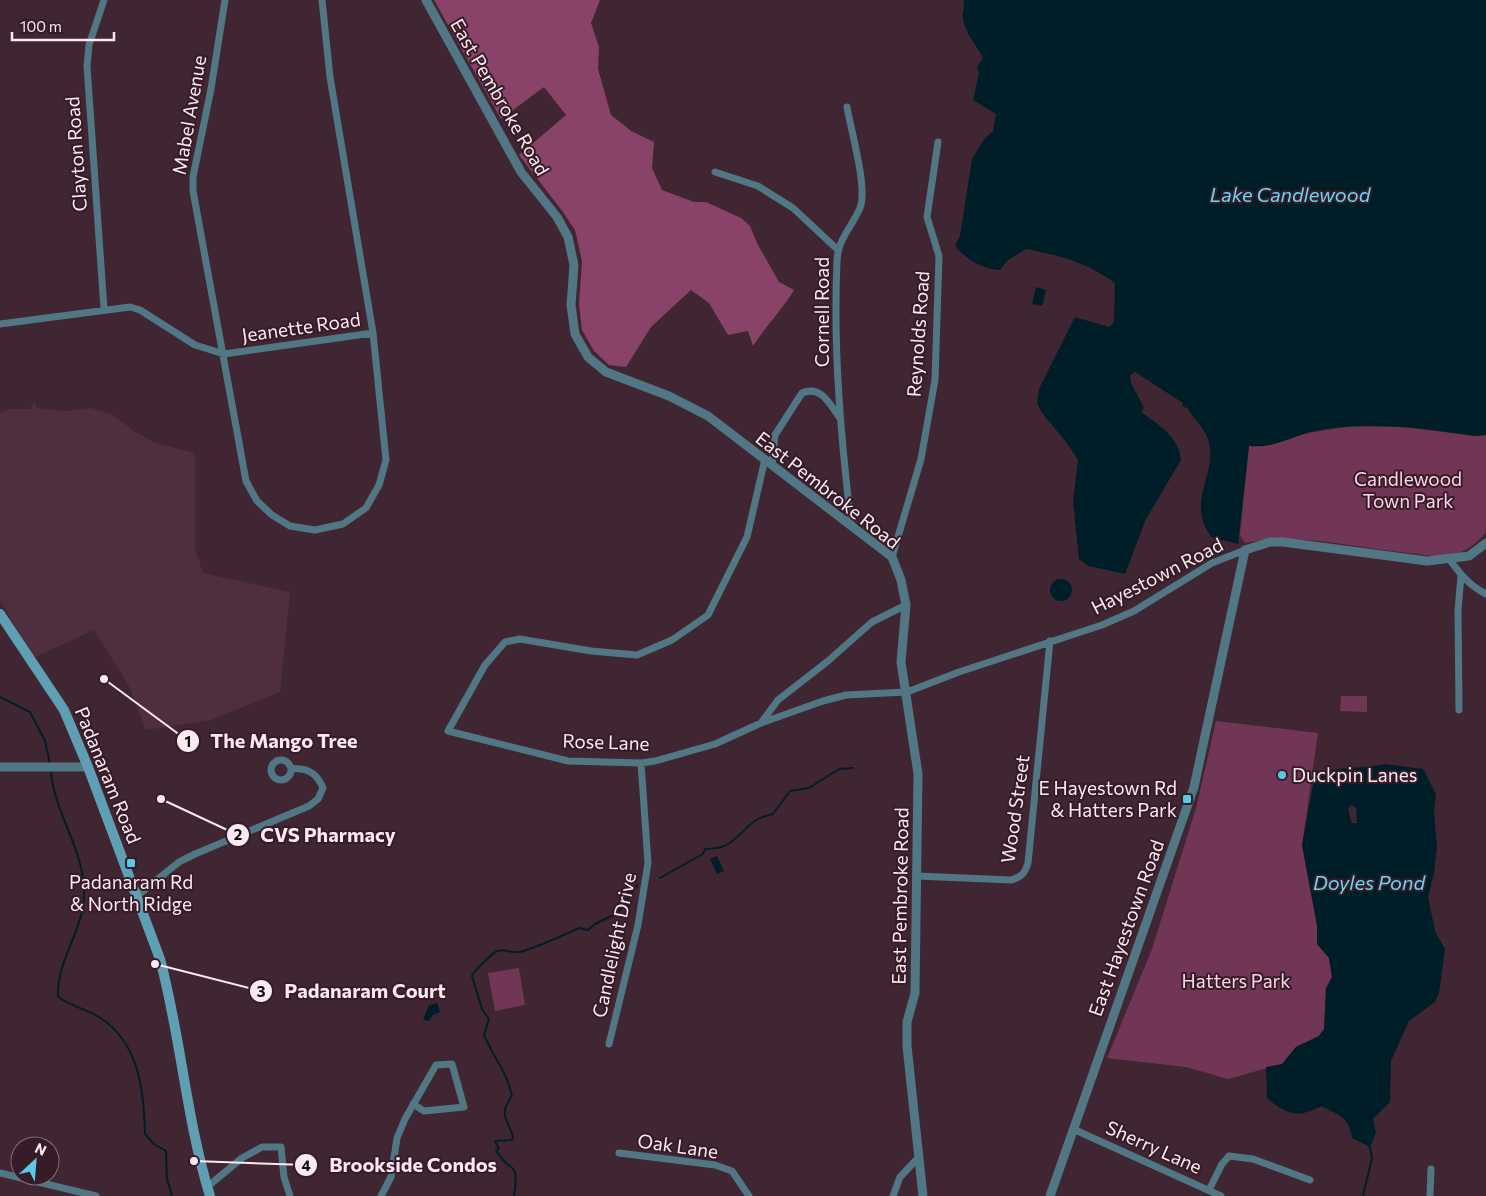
<svg xmlns="http://www.w3.org/2000/svg" width="1486" height="1196" viewBox="0 0 1486 1196" font-family="Commissioner,sans-serif">
	<style>
		.built { fill: #4f2f3f }
		.green { fill: #713555 }
		.forest { fill: #8a4368 }
		.water { fill: #001e27; fill-rule: evenodd }
		.lines { fill: none; stroke-linecap: round; stroke-linejoin: round }
		.stream { stroke: #001e27; stroke-width: 2 }
		.minor { stroke: #507783; stroke-width: 7 }
		.tertiary { stroke: #507783; stroke-width: 9 }
		.secondary { stroke: #5f9fb3; stroke-width: 10 }
		.poi-dot { fill: #5bc8e7; stroke: #351c28; stroke-width: 2 }
		.labels { text-anchor: middle; stroke-width: 4; stroke-linejoin: round; paint-order: stroke }
		.street-label { font-size: 19px; fill: #fbe9f1; stroke: #351c28 }
		.park-label { font-size: 19px; fill: #ffd4e7; stroke: #351c28 }
		.poi-label { font-size: 19px; fill: #fbe9f1; stroke: #351c28; text-anchor: start }
		.water-label { font-size: 20px; font-style: italic; fill: #69d6f6; stroke: #351c28 }
		.leader { fill: none; stroke: #fbe9f1; stroke-width: 2 }
		.callout-dot { fill: #fbe9f1; stroke: #351c28; stroke-width: 2 }
		.mark-label { font-size: 15px; text-anchor: middle; font-weight: bold; fill: #111 }
		.callout-label { font-size: 20px; text-anchor: middle; font-weight: bold; fill: #fbe9f1; stroke: #351c28; stroke-width: 4; stroke-linejoin: round; paint-order: stroke }
	</style>
	<rect width="100%" height="100%" fill="#3f2632"/>
	<path class="built" d="M34,401l3,7 30,3 24,-3 20,6 23,17 21,12 40,10v95l8,25 87,19 -10,100 -69,28 -65,10 -17,-44 -35,-56 -61,28 -33,-58v-187l10,-4h21z"/>
	<path class="green" d="M1352,426l53,1 70,9 11,-1v97c-10,13 -25,23 -42,24 -11,1 -24,-2 -35,-3 -54,-5 -111,-21 -164,-10l-5,-8 9,-89 22,-1 25,-10z
		M1341,696h26v16l-27,-1z
		M1216,721l102,12 -16,112 15,80v19l12,14 3,19 -6,12 -2,40 -5,7 -23,11 -14,17 -54,15 -42,-12 -79,-9 45,-109 44,-141z
		M519,968l6,37 -30,6 -7,-38z"/>
	<path class="forest" d="M434,0h166l-9,23 8,24 -1,22 13,46 20,16 23,11 -2,26 10,22 32,12h12l35,16 9,8 7,17 22,39 15,8c-12,20 -28,36 -41,56l-5,-15 -20,4 -19,-32 -18,-13 -40,37 -25,40 -17,-2 -15,-14 -12,-21 -3,-26 3,-43 -7,-31 -12,-18 -44,-57 47,-40 -22,-28 -43,32z"/>
	<path class="water" d="M963,0h523v435l-11,1c-50,-7 -99,-14 -149,-7 -28,3 -49,20 -77,17l-11,98 -27,-7c-27,-40 10,-64 -4,-100 -4,-10 -14,-20 -20,-29l-5,-2 1,-3 -48,-31 -5,3 1,8 13,25 -3,4c17,12 38,25 40,48l-35,59 -21,55 -37,-8 -9,-7 -6,-57 5,-42 -12,-18 -24,-29 -5,-10 2,-14 36,-72 34,10 5,-5 1,-39c-27,-20 -56,-28 -89,-34l-18,11 -8,10c-18,-1 -33,-10 -45,-24l5,-10 12,-77 13,-21 8,-7 3,-17 -23,-14 6,-27 -2,-6 6,-9c-6,-12 -18,-25 -20,-39 -2,-7 3,-11 0,-19z
		M1036,287l10,3 -4,16 -10,-2z
		M1050 590a11 11 0 1 1 22 0a11 11 0 1 1-22 0Z
		M1385,764l38,5 13,25 -2,17 3,36 -3,26 -6,24 7,34 10,18 -6,44 -4,9 -26,19 -18,40 -1,41 -17,17 3,14 -6,14 -18,-9c-3,-21 -13,-23 -31,-32 -23,13 -35,8 -54,-8l-1,-31 16,-3 14,-17 23,-11 5,-7 2,-41 6,-11 -3,-19 -12,-14v-19l-15,-80 13,-71c21,-8 47,-5 70,-10zM1351,805l5,3 1,15h-5l-4,-13z
		M717,856l7,15 -7,3 -7,-15z
		M437,1003l3,9 -7,3 -4,6 -6,-1 6,-15z"/>
	<g class="lines">
		<path class="stream" d="M0,697l30,15 15,29 5,23
			M51,771c3,42 33,78 33,121 1,37 -28,68 -26,105 13,9 28,12 41,20 40,25 45,73 46,117l9,10 12,7 1,28 5,17
			M660,878l43,-24 2,-5c7,0 17,-1 23,-5 19,-12 20,-25 45,-30l17,-23 19,-3 30,-19 14,-1
			M514,1196c6,-39 -5,-21 -18,-46l3,-1 -4,-8 17,-1 1,-4c-6,-18 -15,-21 -1,-40 -6,-27 -18,-37 -28,-61l5,-16 -7,-10 -10,-33c1,-4 21,-23 25,-25 7,-3 15,3 23,1 20,-6 40,-15 59,-24l9,2 7,-6 23,-11 19,-28
			M1363,1196l9,-38 -2,-11"/>
		<path class="minor" d="M104,0l-15,45 -2,21 17,243
			M225,0l-14,89 -18,88v14l53,290 11,20 15,14 18,11 25,4 28,-6 23,-16 13,-23 7,-25 -13,-127 -43,-256 -8,-77
			M847,107c4,24 21,81 13,101 -8,19 -23,32 -23,54 -4,88 4,175 14,262
			M715,172l43,14 35,22 44,41
			M0,324l130,-17 10,3 55,35 29,9 149,-21
			M765,459l-18,78 -39,78 -36,25 -35,15 -46,-4 -71,-12 -15,3 -20,23 -37,66 120,30 73,2 14,-2 60,-17 46,-21 62,-22 23,-6 61,-3 52,-20 143,-47 32,-14 78,-48 33,-13
			M772,465l3,-30 27,-42c19,-8 28,11 37,24
			M892,557l29,-98 14,-79 4,-124 -12,-39 11,-75
			M1450,560c10,14 20,26 36,34
			M1459,710l-1,-100 3,-34
			M761,723l17,-23 50,-39 44,-39 34,-17
			M271 770a10 10 0 1 1 20 0a10 10 0 1 1-20 0Z
			M916,876l95,4c11,-3 14,-7 17,-17l22,-222
			M137,896l42,-34 16,-8 114,-48 9,-7 5,-11c-6,-15 -16,-21 -32,-19
			M609,1044l29,-119 10,-62 -7,-100
			M1073,1129l148,67
			M619,1153l96,12 17,6 17,25
			M0,1173l96,23
			M207,1187l35,-29 20,-11h19l3,30 6,19
			M1209,1190l13,-26 7,-8 24,3 57,21
			M381,1196l10,-19 6,-39 8,-19 31,-54 16,-1 12,43 -40,4 -11,-7
			M893,1196l7,-19 18,-19
			M1430,1196l1,-27"/>
		<path class="tertiary" d="M426,0l95,172 36,45 11,20 6,28 -3,40 4,29 13,23 18,15 63,24 39,20 184,141 9,23 5,25 -5,57 17,112 -3,219 -8,29v24l16,150
			M0,767h88
			M1050,1196l144,-409 51,-237 25,-8h13l144,19 42,-5 17,-13"/>
		<path class="secondary" d="M0,614l64,96 24,57 72,192c21,78 26,160 50,237"/>
	</g>
	<g class="poi-dot">
		<circle cx="1282" cy="775" r="5"/>
		<rect x="1182" y="794" width="10" height="10" rx="2.5"/>
		<rect x="126" y="858" width="10" height="10" rx="2.5"/>
	</g>
	<g class="labels">
		<g class="street-label">
			<text transform="translate(500 97) rotate(60)" y="7">East Pembroke Road</text>
			<text transform="translate(189 115) rotate(-80)" y="7">Mabel Avenue</text>
			<text transform="translate(76 154) rotate(-94)" y="7">Clayton Road</text>
			<text transform="translate(822 312) rotate(-90)" y="7">Cornell Road</text>
			<text transform="translate(301 327) rotate(-8)" y="7">Jeanette Road</text>
			<text transform="translate(918 334) rotate(-86)" y="7">Reynolds Road</text>
			<text transform="translate(828 490) rotate(38)" y="7">East Pembroke Road</text>
			<text transform="translate(1157 576) rotate(-27)" y="7">Hayestown Road</text>
			<text transform="translate(606 742) rotate(2)" y="7">Rose Lane</text>
			<text transform="translate(108 775) rotate(68)" y="7">Padanaram Road</text>
			<text transform="translate(1015 809) rotate(-82)" y="7">Wood Street</text>
			<text transform="translate(900 896) rotate(-89)" y="7">East Pembroke Road</text>
			<text transform="translate(1126 928) rotate(-70)" y="7">East Hayestown Road</text>
			<text transform="translate(614 945) rotate(-78)" y="7">Candlelight Drive</text>
			<text transform="translate(678 1146) rotate(8)" y="7">Oak Lane</text>
			<text transform="translate(1154 1147) rotate(24)" y="7">Sherry Lane</text>
		</g>
		<g class="park-label">
			<text x="1408" y="486">Candlewood<tspan x="1408" dy="22">Town Park</tspan></text>
			<text x="1236" y="988">Hatters Park</text>
		</g>
		<g class="poi-label">
			<text x="1292" y="782">Duckpin Lanes</text>
			<text x="1177" y="795" text-anchor="end">E Hayestown Rd<tspan x="1177" dy="22">&amp; Hatters Park</tspan></text>
			<text x="131" y="889" text-anchor="middle">Padanaram Rd<tspan x="131" dy="22">&amp; North Ridge</tspan></text>
		</g>
		<g class="water-label">
			<text x="1290" y="202">Lake Candlewood</text>
			<text x="1369" y="890">Doyles Pond</text>
		</g>
	</g>
	<path class="leader" d="M104 679L188 741M161 799L238 835M155 964L261 991M194 1161L306 1165"/>
	<g class="callout-dot">
		<circle cx="104" cy="679" r="5"/>
		<circle cx="161" cy="799" r="5"/>
		<circle cx="155" cy="964" r="5"/>
		<circle cx="194" cy="1161" r="5"/>
		<circle cx="188" cy="741" r="12"/>
		<circle cx="238" cy="835" r="12"/>
		<circle cx="261" cy="991" r="12"/>
		<circle cx="306" cy="1165" r="12"/>
	</g>
	<g class="mark-label">
		<text x="188" y="747">1</text>
		<text x="238" y="840">2</text>
		<text x="261" y="997">3</text>
		<text x="306" y="1171">4</text>
	</g>
	<g class="callout-label">
		<text x="284" y="748">The Mango Tree</text>
		<text x="328" y="842">CVS Pharmacy</text>
		<text x="365" y="998">Padanaram Court</text>
		<text x="413" y="1172">Brookside Condos</text>
	</g>
	<g transform="translate(35 1161) rotate(26)"><circle r="24" fill="#351c28" stroke="#846e78"/>
	<path d="M0-4L9 19L0 12L-9 19Z" fill="#5bc8e7"/>
	<text y="-8" font-size="14" font-weight="bold" text-anchor="middle" fill="#fbe9f1">N</text>
	</g>
	<path d="M12 32v8h102v-8" fill="none" stroke="#fbe9f1" stroke-width="2.5"/>
	<text x="20" y="32" font-size="15" fill="#fbe9f1" stroke="#351c28" stroke-width="4" paint-order="stroke">100 m</text>
</svg>
